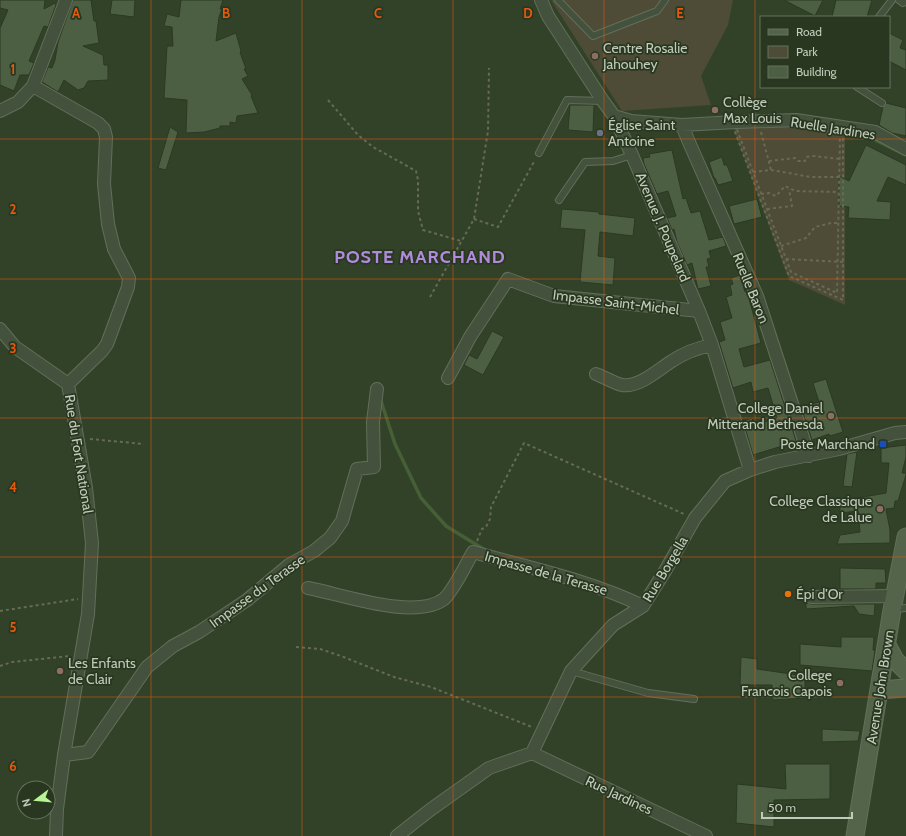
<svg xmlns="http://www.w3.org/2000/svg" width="906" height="836" viewBox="0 0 906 836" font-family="Cabin,sans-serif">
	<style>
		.green { fill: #4e4c36 }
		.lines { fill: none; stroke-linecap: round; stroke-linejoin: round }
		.stream { stroke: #465f36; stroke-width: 3.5 }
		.building { fill: #4d5f42; stroke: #2b3923 }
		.lane-casing { stroke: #626f5a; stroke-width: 8 }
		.street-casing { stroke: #626f5a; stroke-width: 14 }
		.secondary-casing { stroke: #626f5a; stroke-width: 19 }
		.path { stroke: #676a54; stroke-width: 2; stroke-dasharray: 3 3; stroke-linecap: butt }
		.lane { stroke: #44513c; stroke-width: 6 }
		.street { stroke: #44513c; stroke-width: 12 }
		.secondary { stroke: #53644a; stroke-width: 17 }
		.grid { fill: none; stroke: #e8590c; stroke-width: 1; stroke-opacity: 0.55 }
		.education-dot { fill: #8d6e63; stroke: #293721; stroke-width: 1.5 }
		.worship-dot { fill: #6b7280; stroke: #293721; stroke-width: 1.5 }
		.transit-dot { fill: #1a4fb4; stroke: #293721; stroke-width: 1.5 }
		.food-dot { fill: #e8710a; stroke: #293721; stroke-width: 1.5 }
		.labels { text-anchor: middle; stroke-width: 3.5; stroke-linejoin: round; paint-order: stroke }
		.poi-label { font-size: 14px; fill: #c0cbb9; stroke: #293721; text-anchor: start }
		.street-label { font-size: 14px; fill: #c0cbb9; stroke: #293721 }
		.district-label { font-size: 18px; font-weight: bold; letter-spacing: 1px; fill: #b08bdb; stroke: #293721 }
		.grid-label { font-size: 13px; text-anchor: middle; font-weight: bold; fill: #e8590c; stroke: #293721; stroke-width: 3.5; stroke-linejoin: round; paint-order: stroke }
	</style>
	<rect width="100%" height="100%" fill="#324228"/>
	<path class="green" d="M551,0h182l-5,25 -27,51 10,29 -89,6z
		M797,122l48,9v174l-56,-25 -57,-156z"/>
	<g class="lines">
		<path class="stream" d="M867,136l39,19
			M380,398l15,46 26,54 25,28 39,24"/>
	</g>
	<path class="building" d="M0,0h45l-1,9 11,-6 1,2 -8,22 -4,-1 -15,35 5,2 -5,12h-9l-6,16 -14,-6v-57l8,-18 -8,-2z
		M73,0h18l3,21h2l3,22 -16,3 20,9 1,10h4v15l-20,1 -4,7 -6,2 -14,-10 -6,12 -16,-10 6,-15 4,1 3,-8 3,-18z
		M112,0h23l-1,17 -24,-3z
		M181,0h42l-3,9h2l-3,8 -3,24 20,-8 5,18 -1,1 6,17h-2l4,7 -6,3 10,16 -1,1 7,17 -21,3 -1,7 -6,-1v4h-10v2l-16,4 -18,1 1,-33 -23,-2 3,-52h6l-1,-19 -8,-1 3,-12 12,3z
		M784,0h39l-8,16z
		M836,0h36l-5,17h-35z
		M889,33l14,7 -3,8 6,2v20l-17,-9z
		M886,103l20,5v28l-14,-3 -13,-8 4,-18z
		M570,105h24l-1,27 -25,-2z
		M170,127l8,5 -12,38 -8,-2z
		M866,145l40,20v20l-18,-8 -11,24 14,1 -1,18 -42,-2 1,-11 -10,-1v-30l10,5z
		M672,150l11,49 3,-1 5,15 9,-2 9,29 14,-3 3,8v1l-17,5 2,7 -4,1 2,8h-3l5,19 -13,3 -6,-26 -5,2 -10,-23 -3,-13 -2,1 -5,-12 9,-2 -8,-25 -11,3 -13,-30 -1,-6 7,-1 -1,-3z
		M722,157l2,8h3l6,16 -15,4 -3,-7h-1l-5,-16z
		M757,199l5,18 -28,7 -5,-18z
		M562,209l37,3v2l36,4 -2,18 -33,-4 -2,24 17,2 -2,27 -33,-3 5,-52 -25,-2z
		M740,275l5,17 2,-1 14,52 -22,6 5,18 26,-7 27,84 -4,1 -1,-2 -39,12 -10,-34 9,-3 2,7 23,-7 -9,-30 -15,4 -2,-10 -18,6 -14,-46 6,-2 -5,-18 12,-4 -6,-21 6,-2 -2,-10 3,-1 -2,-6z
		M492,331l12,6 -21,38 -19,-10 5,-10 8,4z
		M826,379l17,53 -13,4 -1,-2 -17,6 -11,-33 18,-5 -6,-19z
		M906,445v12l-4,16h4v2l-8,26h-3l-1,7 -8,1 4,21v13l-53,1 3,-9 20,-3 -2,-21 -18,2v-12l46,-8 3,-30h-8v-15z
		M857,452l-5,35 -9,-1 4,-32z
		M840,568l45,1 1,14h-10v6h-36z
		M806,603l5,1h64l-1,12 -15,-2 -5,-8 -48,3z
		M841,637h33l-1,13h2l-3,21 -72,-6v-21l41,3z
		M741,657l16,2v10l48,7v22l-32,2 -1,-15h-32z
		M822,729l38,2 -2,10 -36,1z
		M785,764h45v35l-56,1v27l-38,-4 1,-39 49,5z"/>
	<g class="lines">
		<g class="lane-casing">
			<path id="lane" d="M558,0l35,36 64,-25 8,-11
				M899,0l4,3 3,-1
				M879,17l13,-17
				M857,87l25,16
				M539,153l28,-53 36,1
				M559,200l26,-38 28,-1 19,-6
				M894,609l12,-1
				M571,671l77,22 46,6"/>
		</g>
		<g class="street-casing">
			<path id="street" d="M541,0l7,16 55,85 11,15 18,39 67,156 13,34 38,125
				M33,86l65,37 6,6 2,8 -2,47 4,40 6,25 15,29 -1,9 -21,57 -5,7 -34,33 18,104 6,55 -4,71 -24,141 -7,54 -1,27
				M0,111l18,-9 15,-16 33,-86
				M614,116l17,5 51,4 54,-3 60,-2 79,12 31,17
				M682,125l6,15 69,156 52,160
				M0,329l15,18 53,37
				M596,374c8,3 18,9 26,11 17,3 37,-16 50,-24 12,-8 25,-13 40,-16
				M448,378l22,-41 38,-58 46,17 145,15
				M308,588c33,6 107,33 136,11 10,-9 22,-35 29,-47 57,16 116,28 170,54
				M811,597l84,-1
				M532,753l174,83
				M64,755l24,-3 59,-85 26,-21 26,-14 48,-32 42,-35 25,-14 16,-13 12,-17 15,-52 17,-2 -1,-45 4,-33
				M397,836l33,-26 59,-42 43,-15 39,-82 42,-46 30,-19 22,-35 30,-53 30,-37 25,-11 25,-8 64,-13 56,-16 11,-1"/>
		</g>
		<g class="secondary-casing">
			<path id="secondary" d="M887,645l8,15 11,11
				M880,690l26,-2
				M855,836l37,-226 14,-73"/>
		</g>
		<path class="path" d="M328,100l30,35 15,12 43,24 2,9v31l5,19 38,11
			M797,123l46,8v169l-54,-24 -57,-152z
			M797,125l43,10 -3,158 -46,-21 -55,-145z
			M761,132l10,38
			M769,161l26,-3 3,3h7l1,-4 7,-1 27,3
			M753,172l18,-2 40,7h28
			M761,194l8,-1 7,3 9,-10 10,5 44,1
			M767,209l25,-3 -3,-17
			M474,219l24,8 37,-67
			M781,246l25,-8 9,-11 16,-4h8
			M786,259l57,3
			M430,297l44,-78 14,-88 1,-63
			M90,439l54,5
			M477,541l5,-12 4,-2 4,-8 1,-12 33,-64 160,71
			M0,611l78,-12
			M296,647l24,2 21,7 53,21 37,10 101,40
			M0,666l12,-4 58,-6"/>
		<use href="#lane" class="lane"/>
		<use href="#street" class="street"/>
		<use href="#secondary" class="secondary"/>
	</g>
	<path class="grid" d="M151,0v836M302,0v836M453,0v836M604,0v836M755,0v836M0,139h906M0,279h906M0,418h906M0,557h906M0,697h906"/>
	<g class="education-dot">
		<circle cx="595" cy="56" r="4"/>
		<circle cx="715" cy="110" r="4"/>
		<circle cx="831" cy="416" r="4"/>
		<circle cx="880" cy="509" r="4"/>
		<circle cx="60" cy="671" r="4"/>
		<circle cx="840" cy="683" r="4"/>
	</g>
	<circle class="worship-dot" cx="600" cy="133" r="4"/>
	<rect class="transit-dot" x="879" y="440" width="8" height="8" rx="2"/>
	<circle class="food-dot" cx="788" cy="594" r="4"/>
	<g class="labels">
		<g class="poi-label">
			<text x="603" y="53">Centre Rosalie<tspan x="603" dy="16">Jahouhey</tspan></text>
			<text x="723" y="107">Collège<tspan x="723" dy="16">Max Louis</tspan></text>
			<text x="608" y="130">Église Saint<tspan x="608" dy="16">Antoine</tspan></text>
			<text x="823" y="413" text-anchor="end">College Daniel<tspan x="823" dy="16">Mitterand Bethesda</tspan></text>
			<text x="875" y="449" text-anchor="end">Poste Marchand</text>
			<text x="872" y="506" text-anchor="end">College Classique<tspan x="872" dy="16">de Lalue</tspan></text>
			<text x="796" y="599">Épi d’Or</text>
			<text x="68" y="668">Les Enfants<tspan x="68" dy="16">de Clair</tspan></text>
			<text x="832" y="680" text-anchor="end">College<tspan x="832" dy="16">Francois Capois</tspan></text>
		</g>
		<g class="street-label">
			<text transform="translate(833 128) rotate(9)" y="5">Ruelle Jardines</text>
			<text transform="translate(663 227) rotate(67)" y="5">Avenue J. Poupelard</text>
			<text transform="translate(751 288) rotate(68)" y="5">Ruelle Baron</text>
			<text transform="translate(616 302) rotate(7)" y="5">Impasse Saint-Michel</text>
			<text transform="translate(79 454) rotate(81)" y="5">Rue du Fort National</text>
			<text transform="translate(665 569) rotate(-59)" y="5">Rue Borgella</text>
			<text transform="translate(546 573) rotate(16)" y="5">Impasse de la Terasse</text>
			<text transform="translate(257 591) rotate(-36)" y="5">Impasse du Terasse</text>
			<text transform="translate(880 687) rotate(-81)" y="5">Avenue John Brown</text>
			<text transform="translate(619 795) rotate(25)" y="5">Rue Jardines</text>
		</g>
		<g class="district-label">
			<text x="420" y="263">POSTE MARCHAND</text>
		</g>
	</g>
	<g class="grid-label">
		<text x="76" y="18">A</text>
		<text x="226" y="18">B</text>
		<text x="378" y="18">C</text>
		<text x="528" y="18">D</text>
		<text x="680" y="18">E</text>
		<text x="13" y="74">1</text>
		<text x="13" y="214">2</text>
		<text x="13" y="353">3</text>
		<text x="13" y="492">4</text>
		<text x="13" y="632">5</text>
		<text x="13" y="771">6</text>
	</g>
	<rect x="760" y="16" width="130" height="72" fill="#293721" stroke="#65725e"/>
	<rect x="768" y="29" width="20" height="6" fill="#53644a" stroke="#65725e"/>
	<text x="796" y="36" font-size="12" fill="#c0cbb9">Road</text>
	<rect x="768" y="46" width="20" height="12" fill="#4e4c36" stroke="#65725e"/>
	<text x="796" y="56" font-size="12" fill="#c0cbb9">Park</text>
	<rect x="768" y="66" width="20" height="12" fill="#4d5f42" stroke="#65725e"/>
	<text x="796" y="76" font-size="12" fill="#c0cbb9">Building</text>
	<g transform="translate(36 800) rotate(254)"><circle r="19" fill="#293721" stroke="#65725e"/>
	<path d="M0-3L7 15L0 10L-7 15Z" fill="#b8f496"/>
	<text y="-6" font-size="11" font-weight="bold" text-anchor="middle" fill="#c0cbb9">N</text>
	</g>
	<path d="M762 812v6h90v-6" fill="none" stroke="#c0cbb9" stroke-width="2"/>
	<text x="768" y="812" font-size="12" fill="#c0cbb9" stroke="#293721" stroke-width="3" paint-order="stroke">50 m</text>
</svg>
